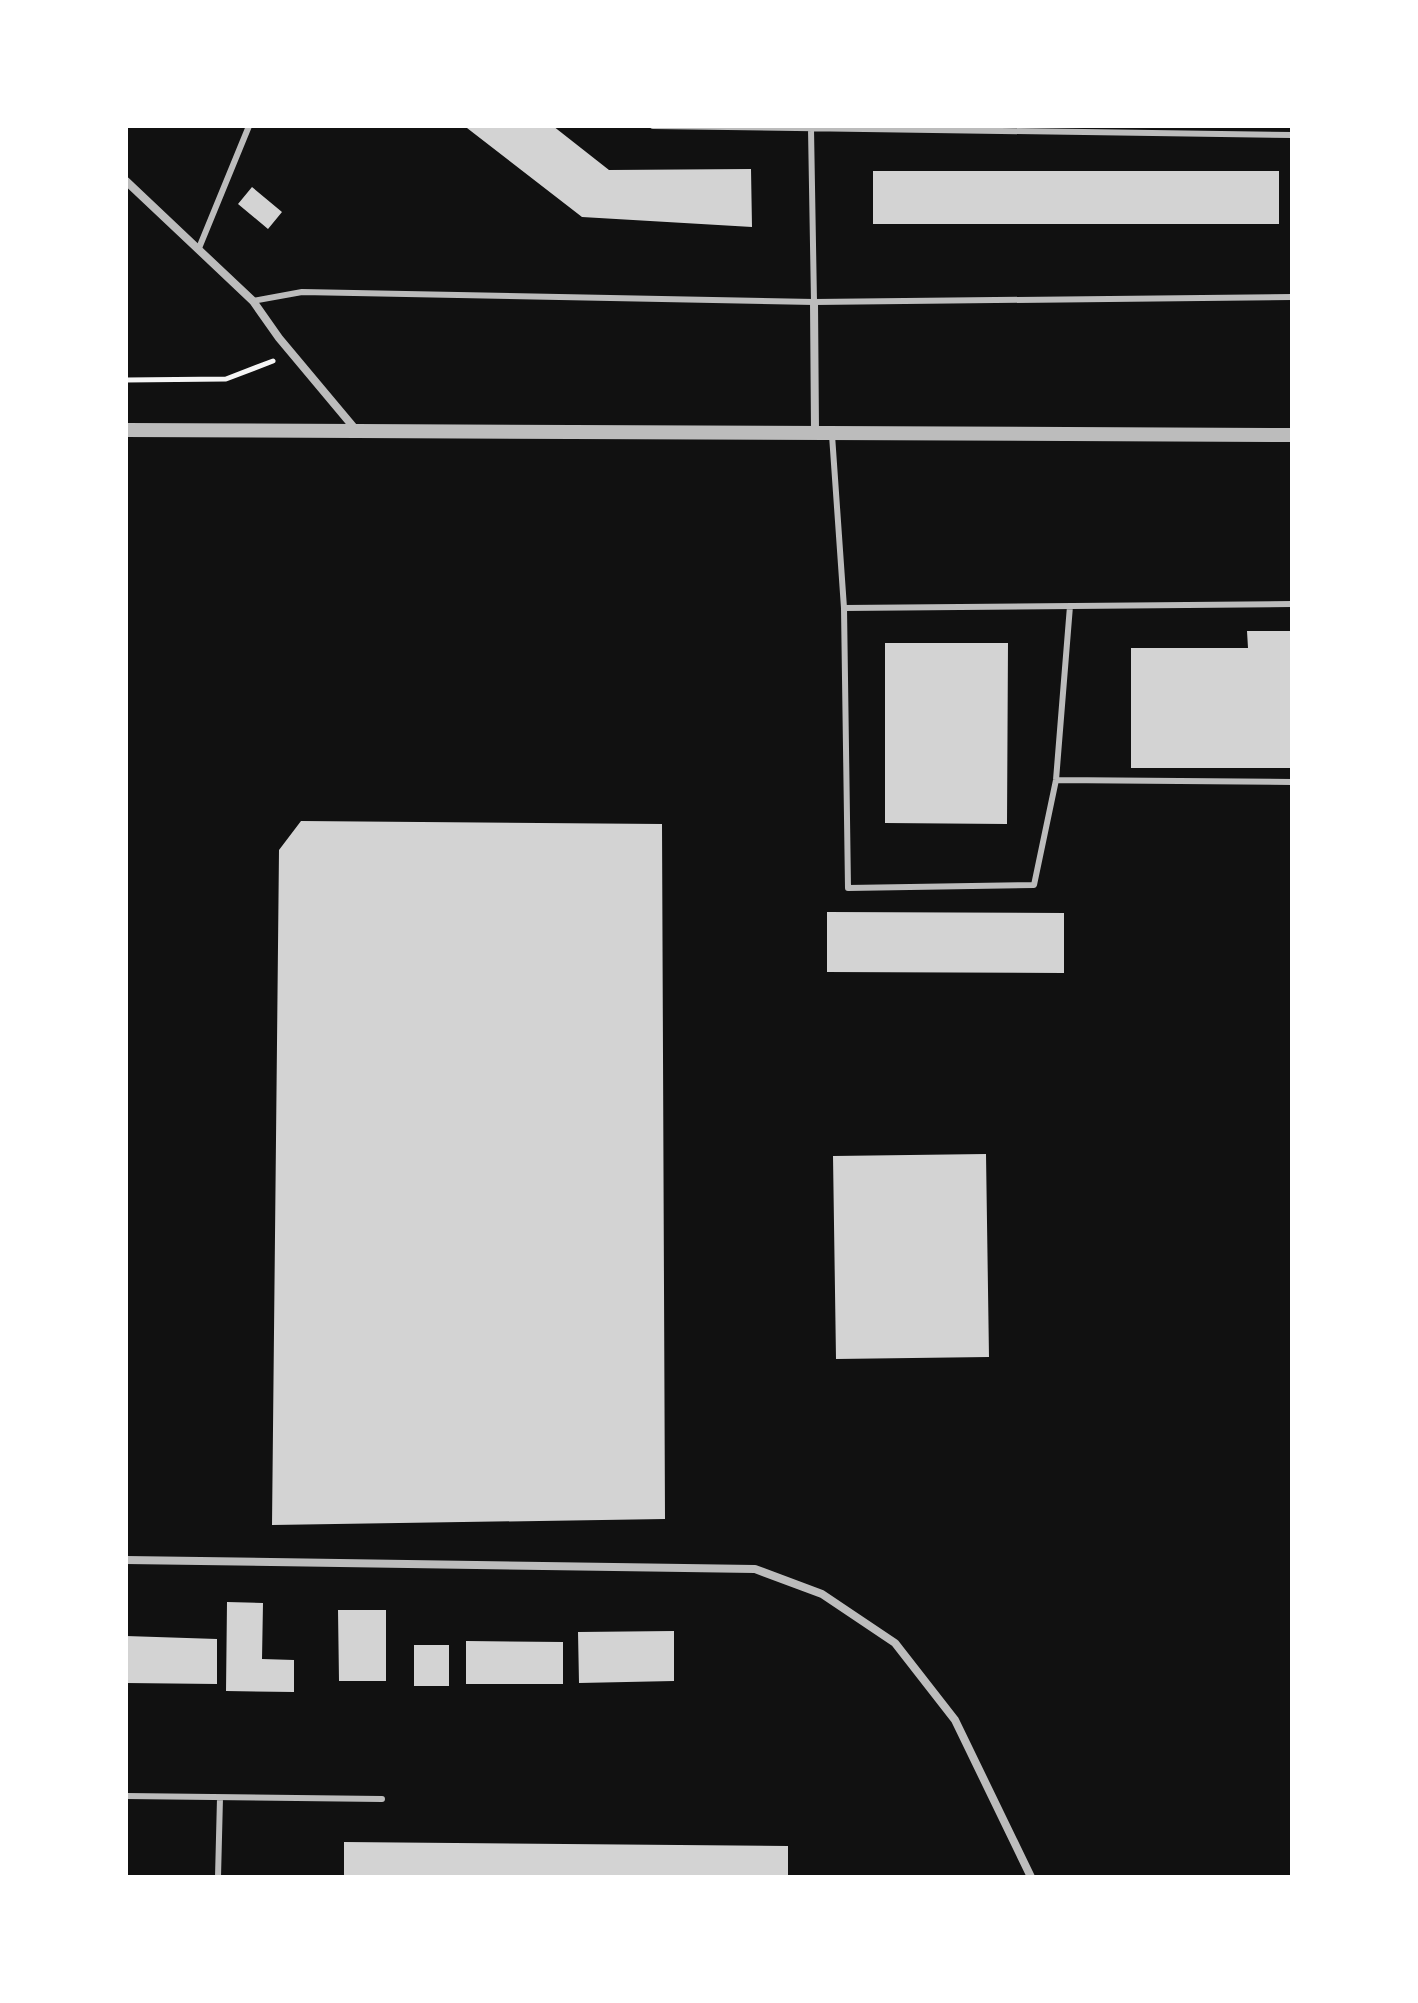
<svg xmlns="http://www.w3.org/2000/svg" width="1418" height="2003" viewBox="0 0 1418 2003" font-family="'Sofia Sans Condensed',sans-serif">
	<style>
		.building { fill: #d3d3d3 }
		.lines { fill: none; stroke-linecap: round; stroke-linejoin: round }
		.path { stroke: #f5f5f5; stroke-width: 5 }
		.service { stroke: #bcbcbc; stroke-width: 6 }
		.minor { stroke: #bcbcbc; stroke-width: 8 }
		.tertiary { stroke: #bcbcbc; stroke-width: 14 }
	</style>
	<rect width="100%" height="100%" fill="#111"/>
	<path class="building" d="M469,126h84l56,44 142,-1 1,58 -170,-10 -115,-89z
		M873,171h406v53h-406z
		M252,187l30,25 -14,17 -30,-25z
		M1247,631h45v137h-161v-120h117z
		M885,643h123l-1,181 -122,-1z
		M301,821l361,3 3,695 -393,6 7,-675z
		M827,912l237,1v60l-237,-1z
		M986,1154l3,203 -153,2 -3,-203z
		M227,1602l36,1 -1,56 32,1v32l-68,-1z
		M338,1610h48v71h-47z
		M674,1631v50l-95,2 -1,-51z
		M126,1636l91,3v45l-91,-1z
		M466,1641l97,1v42h-97z
		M414,1645h35v41h-35z
		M344,1842l444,4v31h-444z"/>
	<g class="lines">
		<path class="path" d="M126,380l100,-1 47,-18"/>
		<path class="service" d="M653,126l639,9
			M811,129l3,173
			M199,248l50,-122
			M253,301l49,-9 512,10 478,-5
			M832,435l12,173 4,280 186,-3 22,-105 14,-174
			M844,608l448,-4
			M1056,780l236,2
			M126,1796l256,3
			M218,1877l2,-79"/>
		<path class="minor" d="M126,181l127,120 26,37 77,92
			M814,302l1,129
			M126,1560l629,9 67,25 73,49 60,77 76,157"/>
		<path class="tertiary" d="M126,430l1166,5"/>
	</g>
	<rect width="1418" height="2003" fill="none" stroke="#ffffff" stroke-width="256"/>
</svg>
